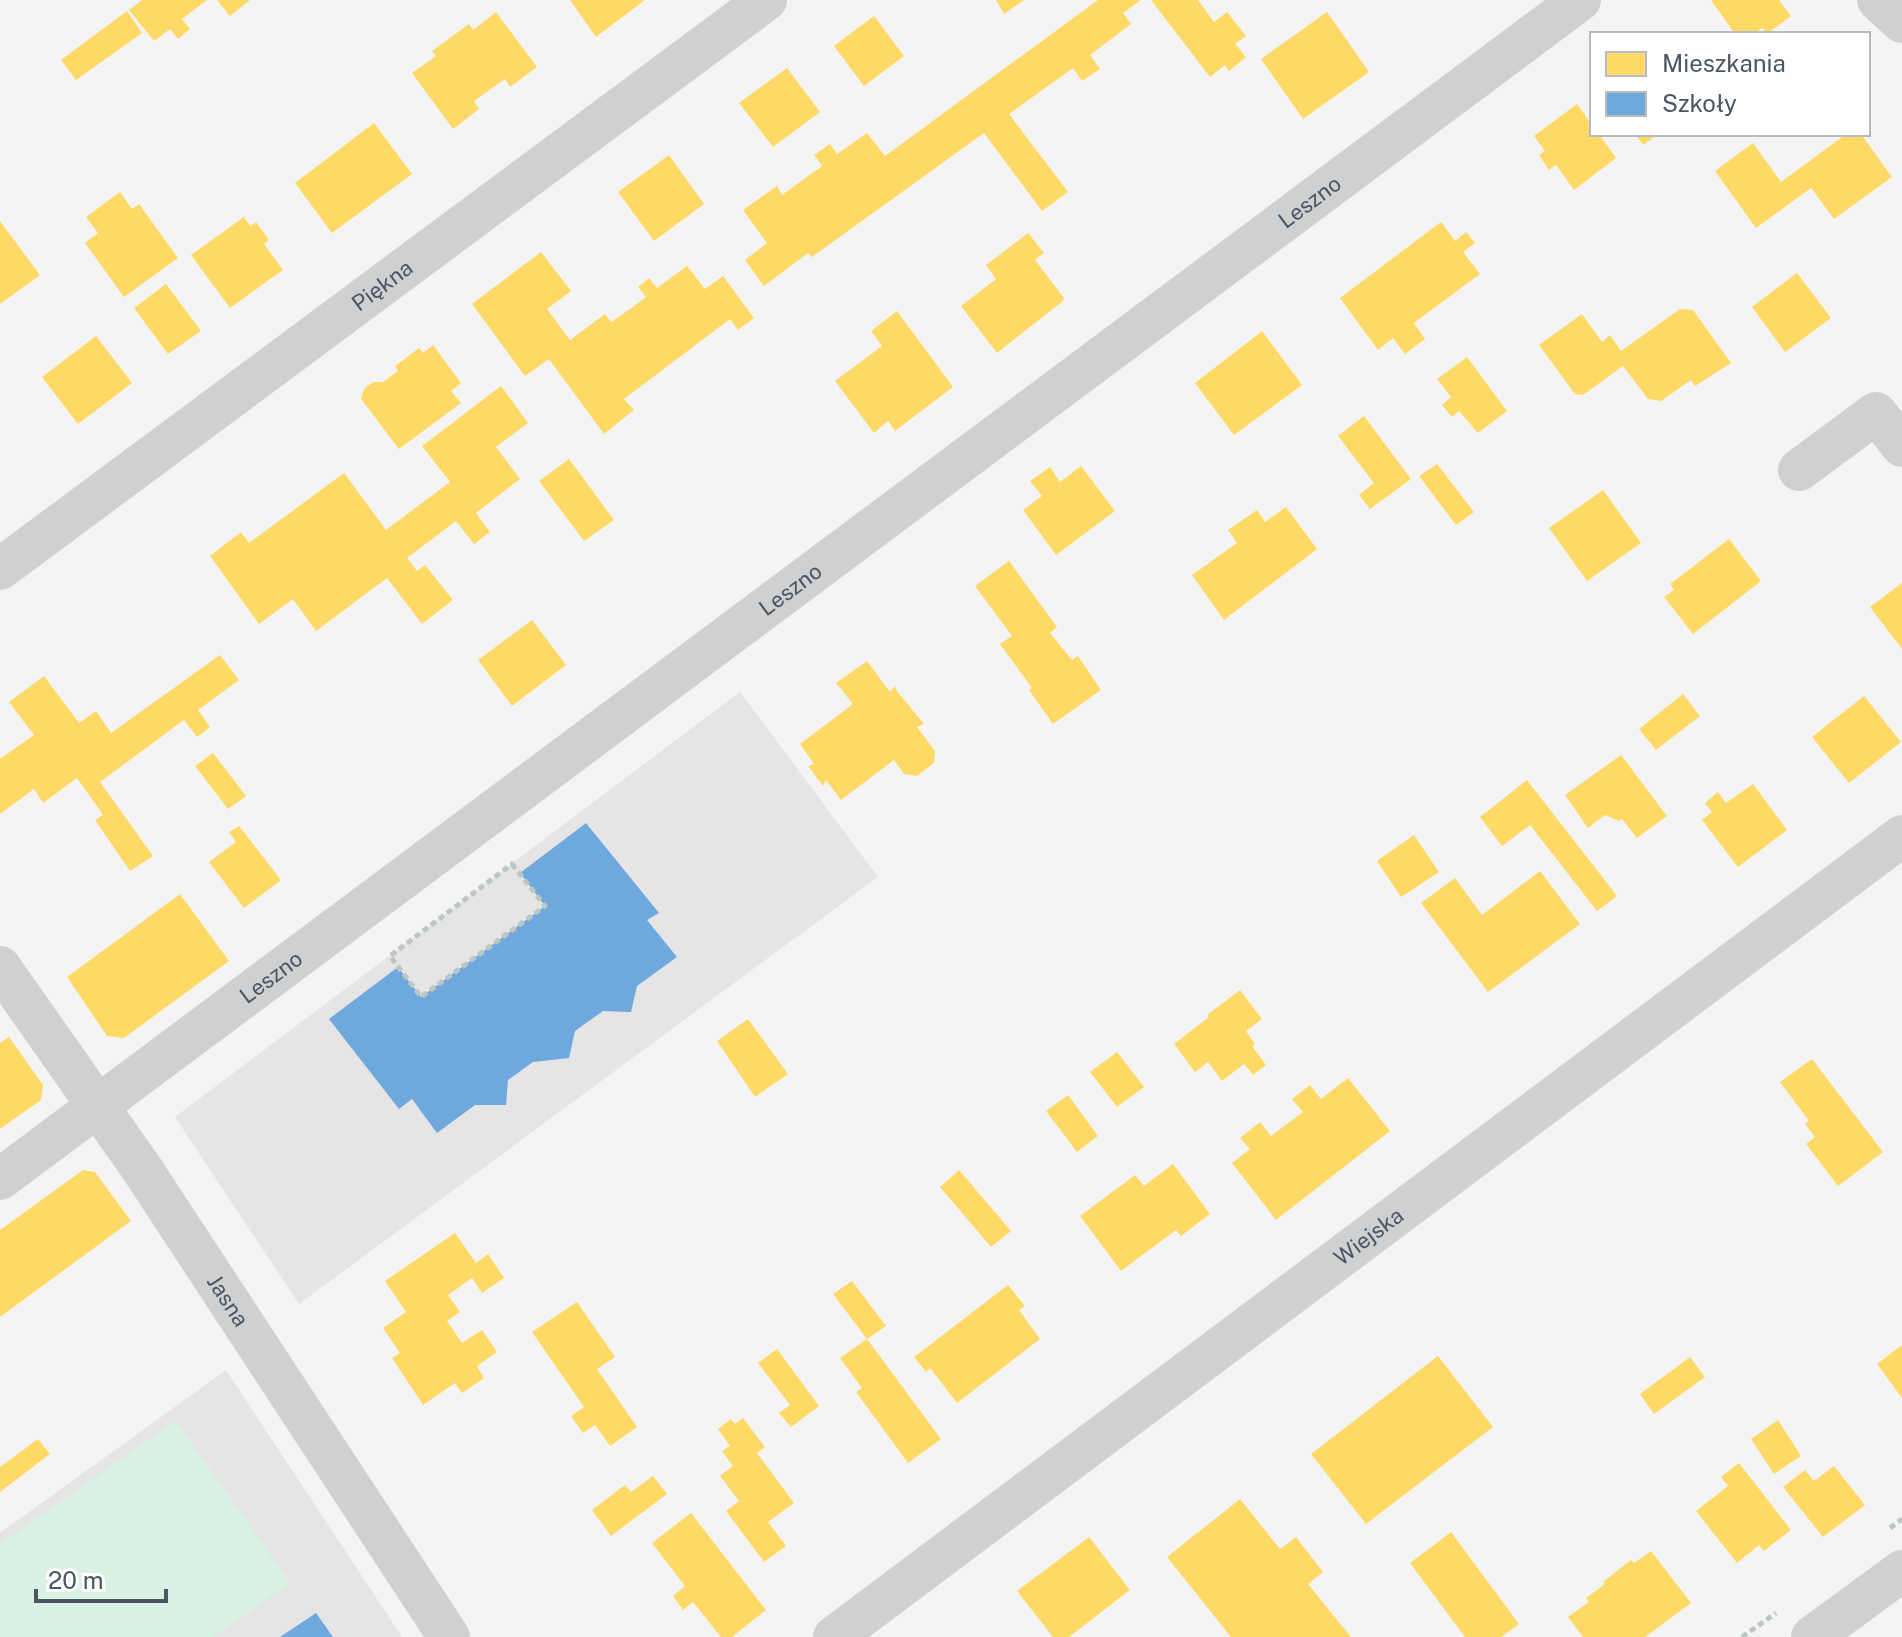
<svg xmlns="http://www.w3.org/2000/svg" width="1902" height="1637" viewBox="0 0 1902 1637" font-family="'Public Sans',sans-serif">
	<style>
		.education { fill: #e6e5e6 }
		.green { fill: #d9f2e3 }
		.homes { fill: #ffd966 }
		.schools { fill: #6fa8dc }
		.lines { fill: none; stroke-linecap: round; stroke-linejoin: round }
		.path { stroke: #bcc7c4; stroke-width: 5; stroke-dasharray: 6 4; stroke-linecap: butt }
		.minor { stroke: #ced0d2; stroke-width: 42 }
		.labels { text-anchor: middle; stroke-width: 8; stroke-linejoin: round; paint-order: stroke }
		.street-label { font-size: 22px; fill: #4a5661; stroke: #fff }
	</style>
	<rect width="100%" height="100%" fill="#f4f4f4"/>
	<path class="education" d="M740,692l138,185 -579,427 -124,-187z
		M226,1370l176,267h-402v-104z"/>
	<path class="green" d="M176,1421l114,162 -77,54h-213v-93z"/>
	<path class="homes" d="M142,0h65l-25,19 8,10 -12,10 -8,-10 -16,12 -25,-31z
		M217,0h33l-20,16z
		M570,0h75l-49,37z
		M996,0h28l-20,14z
		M1098,0h43l-18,13 8,11 -41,31 10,14 -18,12 -9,-13 -64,46 59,78 -26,19 -58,-78 -172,124 -4,-4 -44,33 -19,-26 22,-17 -24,-33 34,-24 5,9 40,-29 -8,-11 16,-11 7,10 30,-21 18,23z
		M1151,0h47l16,22 13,-10 19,24 -11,8 11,13 -17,14 -4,-6 -15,12z
		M1711,0h68l12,16 -24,18 -5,-6 -9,6h-18z
		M127,11l15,22 -66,47 -15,-20z
		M496,12l41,55 -27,20 -5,-8 -31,22 5,8 -26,20 -41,-56 24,-17 -4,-5 37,-27 4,6z
		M1327,12l42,60 -66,47 -42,-60z
		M874,16l30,40 -40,30 -30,-40z
		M787,68l33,44 -47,35 -34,-44z
		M1577,104l15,21v9h7l17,24 -42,32 -18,-25 -7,5 -10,-15 6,-4 -11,-15z
		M374,123l38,51 -80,59 -37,-50z
		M1635,134h23l-15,11z
		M1846,134h15l31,43 -58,42 -23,-31 -55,40 -41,-57 38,-28 28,39z
		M669,155l35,49 -50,37 -36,-49z
		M120,192l12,17 7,-5 39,54 -54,39 -39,-54 13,-10 -12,-16z
		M244,217l6,9 6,-4 13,18 -5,4 19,26 -53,38 -39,-53z
		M0,221l40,54 -40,29z
		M1441,222l14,19 11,-9 9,11 -12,9 17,22 -66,49 11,16 -20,15 -12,-16 -15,12 -38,-52z
		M1028,233l16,20 -9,7 29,38 -1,3 -66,52 -36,-47 35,-27 -10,-14z
		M541,252l30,39 -24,18 23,31 35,-26 6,8 22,-15 13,-10 -8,-10 11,-9 8,10 30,-22 18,23 18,-13 31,42 -16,12 -8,-11 -106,80 10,11 -30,24 -55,-75 -24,17 -53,-72z
		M1797,273l34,45 -46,34 -33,-45z
		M166,284l35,47 -33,23 -34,-46z
		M1680,309l13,1 38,53 -36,23 -4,-6 -30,21 -13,-2 -25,-33 -40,29 -8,-1 -36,-49 43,-31 20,28 8,-7 11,16z
		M897,311l56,76 -58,44 -7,-10 -14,12 -39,-52 47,-35 -11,-15z
		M1262,331l40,54 -68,50 -39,-52z
		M96,336l36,47 -54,41 -36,-47z
		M433,345l28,38 -10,8 10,12 -62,46 -38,-50 3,-10 9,-7h10l15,-11 -3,-5 24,-18 4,5z
		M1467,357l40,54 -29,22 -19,-22 -7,6 -10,-12 9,-8 -14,-18z
		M501,386l27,37 -32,24 24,32 -44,34 14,19 -16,12 -18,-23 -49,37 10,13 8,-6 28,35 -31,24 -35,-46 -71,53 -23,-32 -34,25 -49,-68 31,-24 8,11 95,-70 42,57 64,-48 -28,-36z
		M1364,416l47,63 -41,30 -11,-14 15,-12 -36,-47z
		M569,459l45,61 -30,21 -45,-60z
		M1437,464l37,48 -18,13 -37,-49z
		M1081,466l34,45 -59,44 -33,-45 19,-14 -12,-15 20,-14 10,15z
		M1603,490l38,53 -54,38 -38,-53z
		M1286,507l31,42 -93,71 -32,-45 45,-32 -9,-13 29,-20 8,12z
		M1729,539l32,42 -68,53 -29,-37 10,-7 -4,-6z
		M1009,561l48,66 -7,6 22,27 6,-4 23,34 -48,34 -24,-34 3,-2 -32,-44 12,-8 -37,-50z
		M1902,583v66l-32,-42z
		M532,620l34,45 -54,41 -34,-46z
		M220,655l19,25 -41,30 12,17 -13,10 -13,-17 -84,62 53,74 -23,15 -35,-51 8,-5 -26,-37 -34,25 -9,-14 -34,25v-55l34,-24 -25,-33 35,-26 35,47 17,-12 15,22z
		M867,661l23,31 5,-6 2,5 27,33 -7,3 18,24 -1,12 -17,13 -13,-2 -10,-14 -53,40 -15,-20 -3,6 -15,-20 6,-2 -14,-20 53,-40 -17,-21z
		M1683,694l17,22 -44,34 -17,-21z
		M1864,696l37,46 -52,41 -37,-46z
		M213,753l33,43 -18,13 -33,-43z
		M1621,755l46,61 -30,22 -15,-19 -3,2 -14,-6 -17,13 -23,-33z
		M1527,780l90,116 -20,15 -67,-86 -28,21 -22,-29z
		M1753,784l34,46 -49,37 -36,-47 10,-8 -7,-9 13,-11 8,11z
		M239,826l42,54 -37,28 -35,-46 27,-20 -7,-10z
		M1414,835l25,37 -38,25 -24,-36z
		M1540,871l40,53 -92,68 -67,-89 34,-25 27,37z
		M180,894l49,67 -105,77 -17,-2 -40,-59z
		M1240,990l22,29 -16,12 9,13 -3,2 14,19 -13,10 -9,-11 -22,17 -14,-19 -13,10 -21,-28 35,-27 -2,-2z
		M748,1019l40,55 -33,23 -38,-56z
		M9,1037l34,48 -2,15 -41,29v-86z
		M1117,1052l27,35 -27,20 -27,-35z
		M1812,1059l71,93 -45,34 -32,-42 9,-7 -10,-13 4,-3 -29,-39z
		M1348,1078l42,53 -114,89 -44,-57 18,-14 -10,-11 20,-16 11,14 32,-24 -11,-13 18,-14 11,14z
		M1068,1095l30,41 -21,16 -31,-41z
		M1173,1164l37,50 -29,22 -5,-6 -55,41 -41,-55 55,-41 9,11z
		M83,1170l12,2 36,49 -131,96v-87z
		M959,1170l52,61 -20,16 -51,-60z
		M455,1233l21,30 12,-9 16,24 -22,15 -10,-15 -24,17 12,17 -13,9 15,22 20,-13 15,22 -20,14 7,12 -22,15 -7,-10 -32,22 -31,-47 8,-5 -17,-25 23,-16 -21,-31z
		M852,1281l34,45 -19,13 74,100 -33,24 -52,-71 6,-4 -22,-30 27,-19 -34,-45z
		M1008,1285l17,21 -6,4 21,29 -83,64 -27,-35 -4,4 -12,-15z
		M577,1302l38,55 -18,12 40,58 -27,19 -15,-21 -12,8 -12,-17 13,-9 -52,-75z
		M1902,1345v53l-25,-34z
		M777,1349l42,57 -28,21 -12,-14 11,-8 -32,-42z
		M1438,1356l55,71 -127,97 -55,-70z
		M1690,1357l15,20 -51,37 -14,-20z
		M743,1418l22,29 -8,6 37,50 -26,19 18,24 -22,16 -38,-51 13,-10 -19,-25 13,-10 -11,-15 8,-5 -12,-17 13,-10 4,5z
		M1778,1420l23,36 -27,18 -23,-35z
		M38,1439l12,15 -50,38v-25z
		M1739,1463l52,67 -27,21 -5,-6 -22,18 -41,-52 32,-25 -7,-9z
		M1834,1466l31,39 -42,32 -40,-50 22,-17 9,11z
		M653,1476l14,18 -56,42 -19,-26 33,-25 6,7z
		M1240,1499l40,50 16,-12 27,35 -15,12 43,53h-120l-64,-80z
		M691,1513l75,97 -34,27h-11l-28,-35 -10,8 -10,-14 12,-10 -33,-43z
		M1451,1532l68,92 -18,13h-36l-55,-74z
		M1089,1537l41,53 -61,47h-16l-36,-46z
		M1651,1551l40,52 -46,34h-62l-15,-20 21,-15 -3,-4 19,-14 -2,-2 28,-22 3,3z"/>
	<path class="schools" d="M586,823l73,90 -12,7 30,37 -40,29 -6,26 -28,-1 -28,20 -6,27 -36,4 -25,18 -2,25h-31l-38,28 -25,-34 -13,10 -70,-90 69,-52 23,30 124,-91 -25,-33z
		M316,1613l17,24h-53z"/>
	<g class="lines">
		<path class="path" d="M512,864l33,42 -124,91 -31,-41z
			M1890,1528l12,-9
			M1742,1637l34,-24"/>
		<g class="minor">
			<path d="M1878,0l24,22"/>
			<path d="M1799,470l77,-57 26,33"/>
			<path id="s1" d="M0,569l766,-569"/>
			<path id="s2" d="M0,967l142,202 307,468"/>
			<path id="s3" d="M0,1179l1580,-1179"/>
			<path id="s4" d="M834,1637l1068,-801"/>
			<path d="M1812,1637l90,-66"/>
		</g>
	</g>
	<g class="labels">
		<g class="street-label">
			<text dy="8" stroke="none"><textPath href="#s3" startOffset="1634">Leszno</textPath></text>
			<text dy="8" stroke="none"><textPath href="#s1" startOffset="476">Piękna</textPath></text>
			<text dy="8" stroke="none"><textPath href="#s3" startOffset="986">Leszno</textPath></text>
			<text dy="8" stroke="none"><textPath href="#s3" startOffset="338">Leszno</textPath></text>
			<text dy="8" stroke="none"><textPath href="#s4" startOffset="668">Wiejska</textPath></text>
			<text dy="8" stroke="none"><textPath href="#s2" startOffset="404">Jasna</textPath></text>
		</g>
	</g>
	<rect x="1590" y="32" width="280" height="104" fill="#ffffff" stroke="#b7bbc0" stroke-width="2"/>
	<rect x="1606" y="52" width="40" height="24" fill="#ffd966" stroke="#b7bbc0" stroke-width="2"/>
	<text x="1662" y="72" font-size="24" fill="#4a5661">Mieszkania</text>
	<rect x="1606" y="92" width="40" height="24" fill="#6fa8dc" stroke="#b7bbc0" stroke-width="2"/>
	<text x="1662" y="112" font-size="24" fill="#4a5661">Szkoły</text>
	<path d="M36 1589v12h130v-12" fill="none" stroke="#4a5661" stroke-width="4"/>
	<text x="48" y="1589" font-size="24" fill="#4a5661" stroke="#ffffff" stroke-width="6" paint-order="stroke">20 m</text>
</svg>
